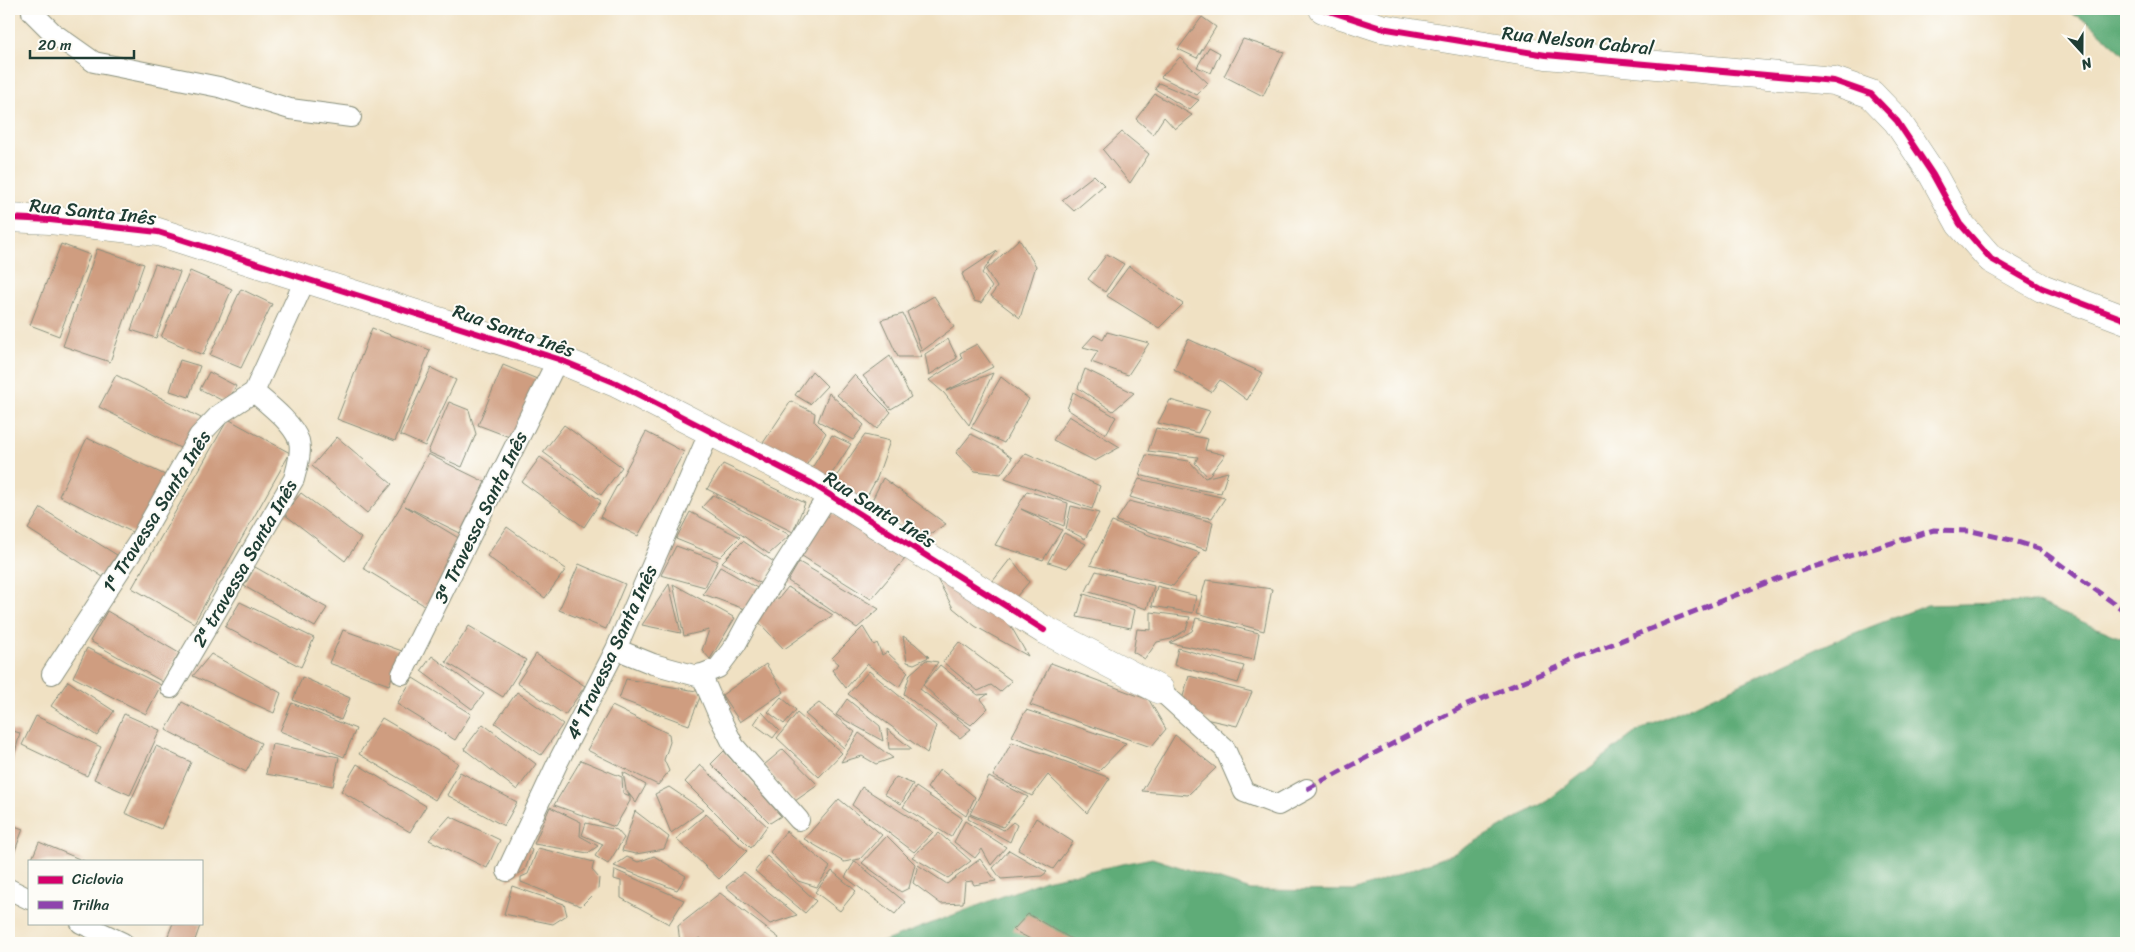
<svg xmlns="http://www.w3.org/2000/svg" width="2135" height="952" viewBox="0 0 2135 952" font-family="Sriracha,sans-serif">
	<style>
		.forest { fill: #5eac78; stroke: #3e7456 }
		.building { fill: #cf9d80 }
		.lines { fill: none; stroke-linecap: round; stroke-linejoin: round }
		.lane-casing { stroke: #888f7c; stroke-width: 22 }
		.street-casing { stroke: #888f7c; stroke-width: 29 }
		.lane { stroke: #fff; stroke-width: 20 }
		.street { stroke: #fff; stroke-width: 28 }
		.quiet { stroke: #8e44ad; stroke-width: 5; stroke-dasharray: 10 5; stroke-linecap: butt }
		.cycleway-casing { stroke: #fdfcf7; stroke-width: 9 }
		.cycleway { stroke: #d6006c; stroke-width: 6 }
		.labels { text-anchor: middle; stroke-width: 4; stroke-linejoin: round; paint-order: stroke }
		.street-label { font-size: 19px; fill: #1f3d34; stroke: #fdfcf7 }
	</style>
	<rect width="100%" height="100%" fill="#fdfcf7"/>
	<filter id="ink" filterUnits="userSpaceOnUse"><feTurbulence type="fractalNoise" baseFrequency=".02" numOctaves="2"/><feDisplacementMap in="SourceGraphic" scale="10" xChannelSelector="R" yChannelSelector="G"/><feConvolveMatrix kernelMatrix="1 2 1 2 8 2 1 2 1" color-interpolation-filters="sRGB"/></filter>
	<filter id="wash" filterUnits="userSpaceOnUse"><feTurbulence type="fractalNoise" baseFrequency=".0096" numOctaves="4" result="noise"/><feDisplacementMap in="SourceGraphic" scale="20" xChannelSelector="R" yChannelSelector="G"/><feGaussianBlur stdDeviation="1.12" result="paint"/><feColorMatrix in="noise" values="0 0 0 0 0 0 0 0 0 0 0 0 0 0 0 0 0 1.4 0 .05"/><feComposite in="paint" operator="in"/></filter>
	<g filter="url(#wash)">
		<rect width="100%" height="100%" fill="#f0e1c3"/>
		<path class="forest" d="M2062,9h64v47l-39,-35z
			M2035,602l91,38v303h-1246l165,-63 107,-22 99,32 103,1 101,-38 92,-52 89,-69 193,-89 98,-38z"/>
		<g id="blocks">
			<path class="building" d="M1202,17l14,10 -19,31 -19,-9z
				M1243,39l41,13 -21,44 -39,-20z
				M1209,47l11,6 -9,20 -14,-6z
				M1180,57l28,26 -11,12 -36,-18z
				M1159,83l40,17 -10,10 -34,-21z
				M1155,94l37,21 -17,14 -11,-12 -11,17 -17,-15z
				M1122,132l27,22 -19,29 -27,-33z
				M1094,175l10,10 -30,26 -12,-11z
				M1019,239l17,27 -16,52 -29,-22 6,-9 -11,-17z
				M61,244l29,11 -31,81 -29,-11z
				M97,249l47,15 -34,98 -47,-16z
				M997,251l-15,22 10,14 -11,16 -7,-2 -12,-27z
				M1107,254l17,10 -19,28 -17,-13z
				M155,264l25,8 -24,66 -25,-8z
				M1129,266l54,38 -24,24 -52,-32z
				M190,271l42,18 -29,66 -42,-18z
				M241,289l31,15 -31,64 -31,-13z
				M934,296l20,31 -32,24 -15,-39z
				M903,314l19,43h-24l-17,-37z
				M372,328l58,22 -35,91 -58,-22z
				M1107,332l42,11 -21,32 -37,-13 7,-11 -15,-4 11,-12 9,5z
				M948,339l9,19 -28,17 -4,-21z
				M1188,339l75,34 -16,27 -27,-20 -9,12 -37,-23z
				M977,344l16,23 -47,24 47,-18 -24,52 -25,-32 -15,-13 33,-21 -2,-6z
				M890,356l21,41 -20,12 -28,-33z
				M180,360l20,6 -11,31 -19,-6z
				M503,365l34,14 -25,59 -34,-13z
				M431,368l25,12 -31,66 -25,-11z
				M1085,369l49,24 -21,18 -35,-23z
				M812,371l15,15 -17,18 -15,-9z
				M209,372l27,14 -9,17 -27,-14z
				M116,375l85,43 -17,32 -85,-43z
				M854,375l37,37 -14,17 -40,-34z
				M1001,377l28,22 -25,44 -33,-15z
				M1073,392l43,25 -10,17 -39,-25z
				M829,393l35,32 -11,15 -35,-19z
				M1170,400l40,11 -12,22 -40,-10z
				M791,401l24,12 -1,8 12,12 -25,41 -42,-25z
				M449,402l20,8 7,24 -14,33 -34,-15z
				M1069,416l51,31 -25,14 -42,-21z
				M228,419l62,34 -96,170 -62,-35z
				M564,425l58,42 -21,28 -58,-43z
				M1156,428l52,11 -3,11 20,5 -17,22 20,-5 -7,21 -20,-3 -62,-15 7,-20 43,6 16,17 3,-1 -13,-14 3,-6 -50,-6z
				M646,432l38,20 -46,84 -38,-19z
				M971,434l28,14 13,10 -11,16 -26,-3 -19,-18z
				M832,435l19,9 -22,34 -20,-5z
				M865,435l25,6 -13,37 -12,22 -32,-19z
				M337,437l55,47 -25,29 -55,-47z
				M87,438l78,37 -29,59 -77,-38z
				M1026,453l74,33 -8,23 -87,-31z
				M428,454l57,28 -25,51 -55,-27 62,37 -40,64 -64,-39 39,-64z
				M540,457l61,44 -17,26 -62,-45z
				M723,464l82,39 -12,29 -86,-43z
				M883,478l63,46 -26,16 -48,-40z
				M1139,479l86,19 -13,20 -21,-3 -61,-18z
				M1027,491l41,12 -4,23 -43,-17 41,21 -19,30 -48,-15z
				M301,493l60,45 -16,23 -61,-47z
				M713,495l77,40 -21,19 -67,-47z
				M1129,501l84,21 -6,28 -91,-29z
				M1071,506l28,7 -14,26 -19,-10z
				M41,508l76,47 -14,22 -75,-48z
				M829,511l76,48 -34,40 -69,-43z
				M690,512l50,25 -20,20 -44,-18z
				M1112,522l88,31 -27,33 -83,-21z
				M507,527l59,42 -21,29 -58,-42z
				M1064,533l22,11 -19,24 -19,-6z
				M743,541l31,21 -11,23 -41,-23z
				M676,546l42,15 -13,26 -44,-12z
				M1011,558l18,24 -19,22 -21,-18z
				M799,562l80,47 -22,19 -69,-47z
				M579,564l46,20 -19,45 -47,-19z
				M255,567l72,41 -12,19 -71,-41z
				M720,567l39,22 -9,22 -47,-17z
				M1096,571l58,15 -7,23 -61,-18z
				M936,577l73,46 19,33 -53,-30 -22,-18z
				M1206,580l66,9 -8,42 -67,-18z
				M669,584l12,49 -39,-8z
				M673,584l62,34 -25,41 -8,-9 7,-20 -25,6z
				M1157,586l39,10 -3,17 -41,-7z
				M788,587l45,28 -49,34 -31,-33 12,-16 14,-2z
				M1084,594l51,16 -4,18 -54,-11z
				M240,602l74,36 -13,29 -76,-40z
				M107,611l72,42 -16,29 -73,-41z
				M1151,612l39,5 -4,13 -15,9 -14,3 -12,17 -12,-7 4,-23 14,1z
				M1196,618l63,15 -5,27 -84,-17 22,-12z
				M469,626l57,34 -23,37 -57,-35z
				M863,627l11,18 3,-2 5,12 5,-3 21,20 -9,15 -32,-23 -21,24 -14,-18 7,-6 -7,-6z
				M343,630l59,21 -13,34 -60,-22z
				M903,636l12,8 14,13 -15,7 -7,-2z
				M959,642l53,39 -12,11 -9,-7 -13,6 -35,-29z
				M87,648l74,37 -15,29 -73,-37z
				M1178,648l66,18 -6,17 -64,-18z
				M211,654l70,39 -7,20 -81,-37z
				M536,654l49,32 -20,29 -48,-32z
				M432,656l52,38 -12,15 -51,-38z
				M926,660l12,2 -18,27 51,40 -11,9 -56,-44 6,-20z
				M1051,663l98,37 17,29 -15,18 -121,-42z
				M766,664l18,28 -44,30 -18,-27z
				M940,665l38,30 10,-1 -7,5 7,9 -17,17 -18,-12 -30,-28z
				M869,671l67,55 -9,27 -79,-59z
				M1189,676l63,16 -15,34 -59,-13z
				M302,677l48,21 -9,22 -48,-20z
				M413,678l58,36 -16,26 -58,-36z
				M626,679l76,13 -13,33 -70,-26z
				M68,681l46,30 -17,25 -46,-30z
				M517,692l46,32 -22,31 -46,-32z
				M781,697l15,13 -12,14 -16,-12z
				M847,699l33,27 3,15 -47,-26z
				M182,702l79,41 -15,29 -80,-42z
				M292,703l64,26 -12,28 -64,-26z
				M819,703l36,29 -11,16 -39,-34z
				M612,706l57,28 1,8 -6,18 5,11 -11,14 -71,-35z
				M1026,710l100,33 -27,28 -87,-35z
				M762,712l17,18 -6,8 -19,-14z
				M797,713l45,40 -23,24 -42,-39z
				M124,714l36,16 -30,65 -36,-16z
				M36,716l65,31 -14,29 -65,-31z
				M382,718l76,45 -23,37 -76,-46z
				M483,724l53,40 -19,26 -53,-41z
				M887,729l25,20h-23z
				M9,730l11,3 -11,43z
				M859,733l34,25 -17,6 -14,-8 -21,6z
				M1175,735l41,33 -28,27 -46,-4z
				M1012,742l98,36 -23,35 -39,-38 -16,21 -39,-20z
				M272,744l67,13 -6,29 -67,-12z
				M156,746l35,16 -30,67 -36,-16z
				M783,749l35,36 -23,16 -31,-36z
				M724,751l57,65 -11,7 -59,-59z
				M581,760l41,17 1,16 7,3v5l-15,26 -61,-22z
				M357,764l69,42 -16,26 -69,-41z
				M700,765l67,61 -16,22 -66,-66z
				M940,769l35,28 -9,19 -39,-28z
				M460,772l57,30 -13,24 -57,-31z
				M623,772l23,13 -10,18 -10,-13z
				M896,777l17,7 -12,20 -17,-10z
				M989,777l39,20 -25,30 -33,-13z
				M669,787l34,23 -32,23 -16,-39z
				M862,787l71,45 -19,20 -62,-47z
				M916,787l46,31 -11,19 -48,-30z
				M839,799l43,36 -22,24 -16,3 -40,-23z
				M550,807l31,15 -1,14 18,10 -10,7 -54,-9z
				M635,811l34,26 -5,12 -28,5 -14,-3z
				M706,814l41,37 -28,28 -43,-40z
				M969,815l35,15 9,-8 4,3 -7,17 -42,-23z
				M450,816l50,24 -13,28 -58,-28z
				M1036,818l37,24 -20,27 -35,-19z
				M965,821l41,26 -15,18 -9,-16 -7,9 -21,-16z
				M586,823l31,7 7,8 -16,26 -13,-8 8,-12 -21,-9z
				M9,824l14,5 -13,35 -1,-1z
				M786,831l44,36 -13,20 -19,-6 -28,-29z
				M939,833l32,28 -23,17 -36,-21z
				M887,836l28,28 -6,24 -8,4 -39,-29z
				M39,842l45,19h-53z
				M524,845l8,5 -7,20 -18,11z
				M538,848l56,14 -2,8 7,8 -1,11 -17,17 -60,-24v-5l7,-3z
				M1009,850l38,22 -5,4 -41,3 -8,-11z
				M654,856l32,20 -9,14 -63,-24 13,-9 11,5z
				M767,856l49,45 -11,12 -50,-42z
				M980,859l16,22 -22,4 -2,-4 -7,1 -2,21 -22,1 -28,-21 5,-18 29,19z
				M855,861l50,41 -10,12 -50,-37z
				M615,870l69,30 -15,24 -48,-26v-17l-7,-2z
				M832,871l24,20 -16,20 -25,-19z
				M744,872l53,43 -27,9 -44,-37z
				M512,886l52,18 3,11 -14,9 -49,-10z
				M720,893l59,45 -3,5h-70l-6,-5 -10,5h-10l-2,-17z
				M1028,914l47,27 -3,2h-34l-25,-13z
				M173,923h28l-6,17 -30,3z"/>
		</g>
	</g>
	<g filter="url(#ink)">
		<use href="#blocks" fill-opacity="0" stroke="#888f7c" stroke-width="1"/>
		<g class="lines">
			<g class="lane-casing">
				<path id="lane" d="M32,12l21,21 41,29 125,25 71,22 61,8
					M616,649l37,15 44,12 21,-8 18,-24 13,-24 80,-126
					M52,674l87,-133 60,-105 21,-22 34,-22 52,-114
					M402,674l156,-315
					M701,674l18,42 15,30 65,74
					M171,688l123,-209c3,-12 8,-26 5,-38 -6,-18 -31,-37 -45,-49
					M1160,690l65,59 19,43 34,13 29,-16
					M507,871l50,-107 59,-115 94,-218
					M9,889l20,10
					M81,923l42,20"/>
			</g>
			<g class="street-casing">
				<path id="street" d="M1323,9l58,19 165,27 288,26 37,13 26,27 36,54 27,49 31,35 51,29 84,32
					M9,218l41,2 108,12 400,127 58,24 195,100 233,147
					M1043,629l117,61"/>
			</g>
			<use href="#lane" class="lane"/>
			<use href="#street" class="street"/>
			<path class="quiet" d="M1307,789l153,-81 145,-61 176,-70 153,-47 38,1 39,9 28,9 87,63"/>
			<g class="cycleway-casing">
				<path id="cycleway" d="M1323,9l58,19 165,27 288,26 37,13 26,27 36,54 27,49 31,35 51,29 84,32
					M9,218l41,2 108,12 400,127 58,24 195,100 233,147"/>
			</g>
			<use href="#cycleway" class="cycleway"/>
		</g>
	</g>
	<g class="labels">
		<g class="street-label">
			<text transform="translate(1578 40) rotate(6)" y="7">Rua Nelson Cabral</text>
			<text transform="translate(93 211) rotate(6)" y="7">Rua Santa Inês</text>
			<text transform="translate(514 330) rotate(19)" y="7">Rua Santa Inês</text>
			<text transform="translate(880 509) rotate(32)" y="7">Rua Santa Inês</text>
			<text transform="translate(156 511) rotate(-58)" y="7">1ª Travessa Santa Inês</text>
			<text transform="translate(480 517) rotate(-64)" y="7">3ª Travessa Santa Inês</text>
			<text transform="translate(244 563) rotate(-60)" y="7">2ª travessa Santa Inês</text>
			<text transform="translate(611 652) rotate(-65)" y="7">4ª Travessa Santa Inês</text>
		</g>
	</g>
	<rect width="2135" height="952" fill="none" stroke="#fdfcf7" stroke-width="30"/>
	<rect x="28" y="860" width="175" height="65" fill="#fdfcf7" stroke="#a4b0a9"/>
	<rect x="38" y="876" width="25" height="8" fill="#d6006c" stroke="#a4b0a9"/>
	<text x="72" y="884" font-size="15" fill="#1f3d34">Ciclovia</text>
	<rect x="38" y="901" width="25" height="8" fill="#8e44ad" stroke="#a4b0a9"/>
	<text x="72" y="910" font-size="15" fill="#1f3d34">Trilha</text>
	<g transform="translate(2082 52) rotate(159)" stroke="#fdfcf7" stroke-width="4" paint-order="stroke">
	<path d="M0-4L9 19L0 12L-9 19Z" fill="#1f3d34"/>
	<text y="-8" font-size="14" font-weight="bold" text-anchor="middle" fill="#1f3d34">N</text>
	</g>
	<path d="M30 50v8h104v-8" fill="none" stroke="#1f3d34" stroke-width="2.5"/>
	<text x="38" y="50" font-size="15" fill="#1f3d34" stroke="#fdfcf7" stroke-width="4" paint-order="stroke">20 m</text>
</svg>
